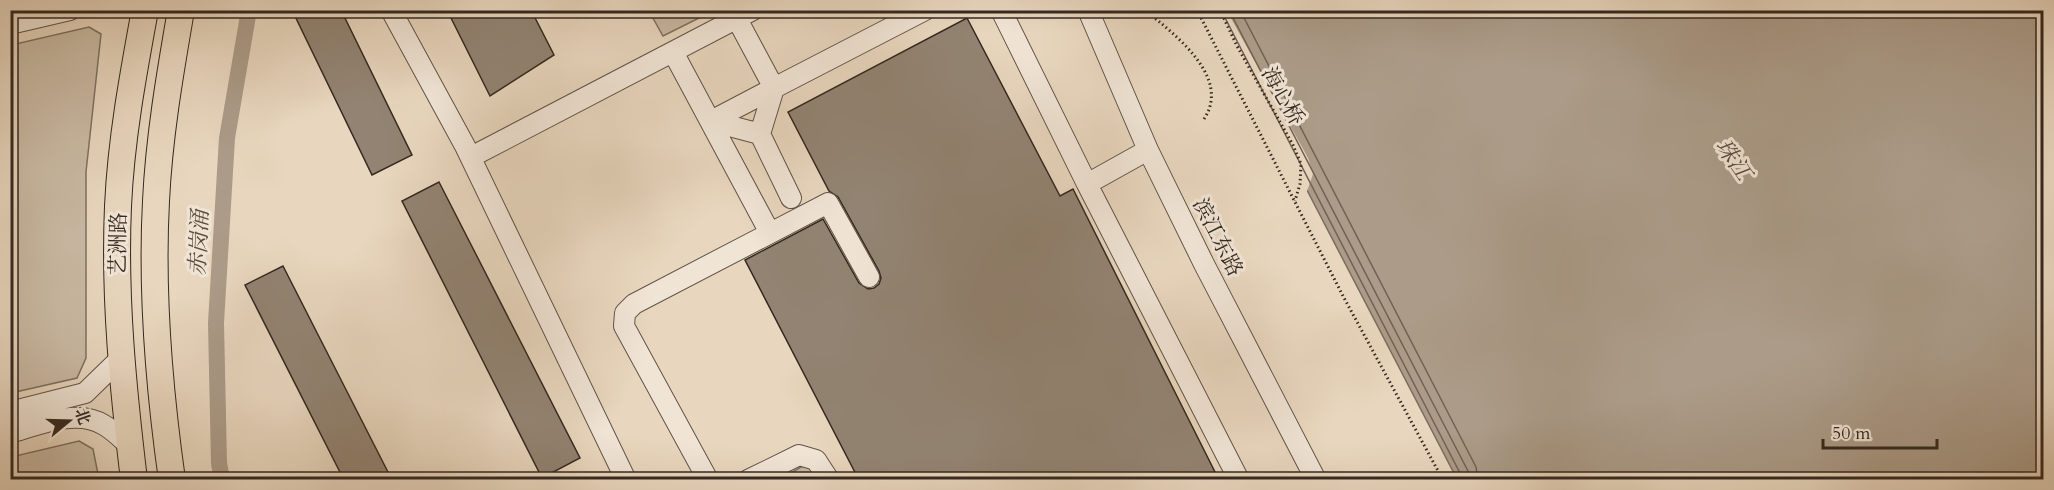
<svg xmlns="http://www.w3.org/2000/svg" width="2054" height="490" viewBox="0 0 2054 490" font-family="Cardo,'Noto Serif SC',serif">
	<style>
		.green { fill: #c9b9a3; stroke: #7e7162; stroke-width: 1.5 }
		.water { fill: #ab9b88; stroke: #7b6d5e; stroke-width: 1.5 }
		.pier { fill: #e8d6be }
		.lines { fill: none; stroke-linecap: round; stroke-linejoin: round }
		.shore { stroke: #706254; stroke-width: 1.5 }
		.canal { stroke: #ab9b88; stroke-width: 16 }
		.building { fill: #928372; stroke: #342920; stroke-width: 1.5 }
		.minor-casing { stroke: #615448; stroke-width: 22 }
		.major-casing { stroke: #342920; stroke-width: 28 }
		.path { stroke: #342920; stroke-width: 3; stroke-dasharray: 1.5 3; stroke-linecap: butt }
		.minor { stroke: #f0e4d5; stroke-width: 20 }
		.major { stroke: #e8d6be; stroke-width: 26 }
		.labels { text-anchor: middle; stroke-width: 6; stroke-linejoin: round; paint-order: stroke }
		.street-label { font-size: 21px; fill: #342920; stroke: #f0e4d5 }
		.water-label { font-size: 22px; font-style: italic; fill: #584b3f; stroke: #f0e4d5 }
	</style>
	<rect width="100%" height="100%" fill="#e8d6be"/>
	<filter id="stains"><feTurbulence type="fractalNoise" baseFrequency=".00333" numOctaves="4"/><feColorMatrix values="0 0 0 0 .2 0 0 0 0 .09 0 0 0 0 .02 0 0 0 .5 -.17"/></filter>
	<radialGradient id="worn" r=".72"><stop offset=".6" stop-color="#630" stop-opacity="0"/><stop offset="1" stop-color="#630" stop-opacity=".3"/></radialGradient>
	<path class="green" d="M649,11h64l-50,25z
		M89,27l12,7 -15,138v186l-9,20 -66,15v-348z
		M79,441l14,8 6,30h-88v-22z
		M810,465l12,15h-43l22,-13z"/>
	<path class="water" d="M1214,11h829v468h-586z"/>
	<path class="pier" d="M1211,10l16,1 81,147 5,16 -7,20z"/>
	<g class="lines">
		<path class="shore" d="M1221,10l240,465 1,5
			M1229,10l239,461 1,9
			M1240,10l236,457 2,13"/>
		<path class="canal" d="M222,480l-3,-17 -3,-140 11,-185 22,-128"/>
	</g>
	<path class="building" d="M292,10h49l71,145 -40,20z
		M447,10h84l23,45 -64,41z
		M967,18l93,178 13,-7 146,291h-360l-114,-220 78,-41 36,64 9,6 6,-1 5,-4 2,-6 -2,-7 -41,-74 -9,-6 -41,-79z
		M439,182l141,276 -38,20 -140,-277z
		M283,266l109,214h-48l-99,-195z"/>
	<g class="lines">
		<g class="minor-casing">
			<path id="minor" d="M391,10l74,136 161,334
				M1001,10l86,174
				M1088,10l60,140 56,114 112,216
				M10,24l60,-14
				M673,52l97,181
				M711,121l49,13 14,-46 151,-78
				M711,121l63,-33 -37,-69
				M760,134l31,64
				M1148,150l-61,34 152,296
				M471,157l282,-147
				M10,412l75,-19 36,-35
				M10,433c28,-8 67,-25 94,-8 9,5 18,14 26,21
				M708,480l-84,-154 1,-13 9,-9 194,-101 41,74
				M748,480l51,-25 17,5 13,20"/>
		</g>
		<g class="major-casing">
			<path id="major" d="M134,480c-11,-92 -20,-183 -16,-274 3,-66 15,-131 27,-196
				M172,480c-13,-92 -21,-186 -16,-279 3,-64 14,-127 25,-191"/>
		</g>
		<path class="path" d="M1145,10c29,24 87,67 59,109
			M1197,10l146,286 100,184
			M1220,10l17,36 56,99 8,19 -1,20 -5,17"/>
		<use href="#minor" class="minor"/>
		<use href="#major" class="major"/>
	</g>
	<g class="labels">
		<g class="street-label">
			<text transform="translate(1283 96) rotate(60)" y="7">海心桥</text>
			<text transform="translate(1218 237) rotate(63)" y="7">滨江东路</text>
			<text transform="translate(118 244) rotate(-89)" y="7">艺洲路</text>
		</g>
		<g class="water-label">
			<text transform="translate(1734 159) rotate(55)" y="8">珠江</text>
			<text transform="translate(198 243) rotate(-87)" y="8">赤岗涌</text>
		</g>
	</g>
	<rect width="2054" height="490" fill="none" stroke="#e8d6be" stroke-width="36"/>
	<rect x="12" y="12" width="2030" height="466" fill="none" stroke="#342920" stroke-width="3"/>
	<rect x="18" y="18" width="2018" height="454" fill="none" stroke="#342920" stroke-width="1.5"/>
	<g transform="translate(69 421) rotate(71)" stroke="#f0e4d5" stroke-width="4.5" paint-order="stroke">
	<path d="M0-4.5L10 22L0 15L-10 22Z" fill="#342920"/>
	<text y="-9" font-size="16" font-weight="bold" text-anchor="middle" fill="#342920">北</text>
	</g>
	<path d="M1823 439v9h114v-9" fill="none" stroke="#342920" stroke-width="3"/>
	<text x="1832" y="439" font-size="18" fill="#342920" stroke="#f0e4d5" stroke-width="4.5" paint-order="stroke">50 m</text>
	<rect width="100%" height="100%" filter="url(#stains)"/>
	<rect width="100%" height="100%" fill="url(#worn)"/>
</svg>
